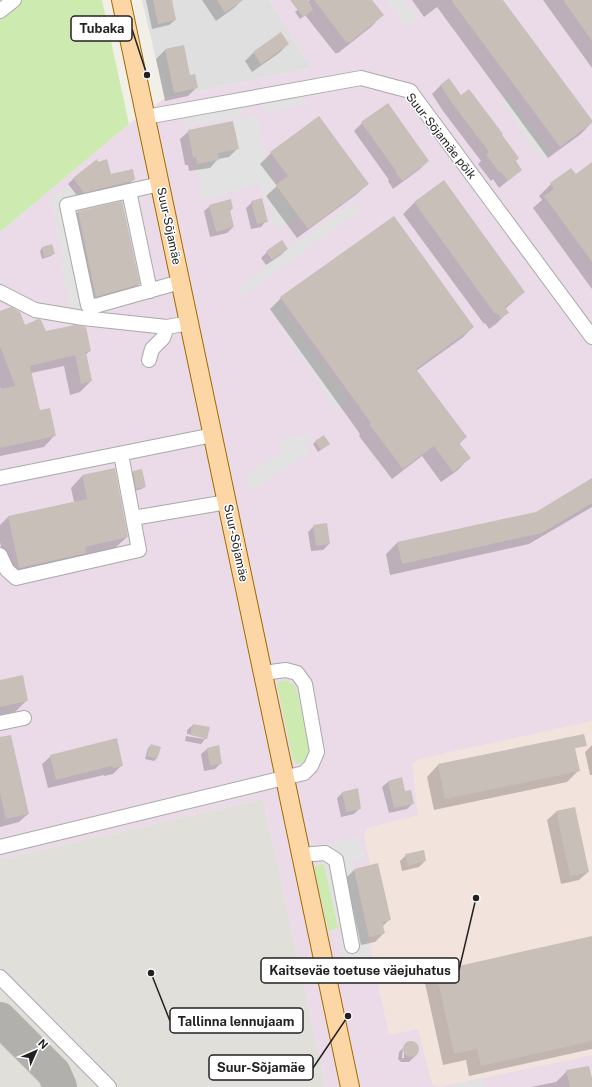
<svg xmlns="http://www.w3.org/2000/svg" width="592" height="1087" viewBox="0 0 592 1087" font-family="'Public Sans',sans-serif">
	<style>
		.residential { fill: #e0dfdf }
		.industrial { fill: #ebdbe8 }
		.military { fill: #f3e3dd }
		.airport { fill: #e1dfda }
		.grass { fill: #cdebb0 }
		.parking { fill: #e2e2e2 }
		.shadow { fill: #0003 }
		.lines { fill: none; stroke-linecap: round; stroke-linejoin: round }
		.taxiway { stroke: #b1b0ac; stroke-width: 34 }
		.building { fill: #c7bfb8 }
		.minor-casing { stroke: #a9a9a9; stroke-width: 16 }
		.major-casing { stroke: #a06b00; stroke-width: 20 }
		.minor { stroke: #fff; stroke-width: 14 }
		.major { stroke: #fcd6a4; stroke-width: 18 }
		.labels { text-anchor: middle; stroke-width: 3; stroke-linejoin: round; paint-order: stroke }
		.street-label { font-size: 12px; fill: #222; stroke: #fff }
		.leader { fill: none; stroke: #222; stroke-width: 1.5 }
		.callout-dot { fill: #222; stroke: #fff; stroke-width: 1.5 }
		.callout { fill: #fff; stroke: #222; stroke-width: 1.5 }
		.callout-label { font-size: 13px; text-anchor: middle; font-weight: bold; fill: #222 }
	</style>
	<rect width="100%" height="100%" fill="#f2efe9"/>
	<path class="residential" d="M142,0h127l43,68 -147,30z"/>
	<path class="industrial" d="M269,0h323v1087h-266l-63,-288 -263,60v-627l129,-108 36,-26 147,-30z"/>
	<path class="military" d="M592,721v334l-152,32 -8,-3 -14,-55 -29,6 -35,-166 16,-5 -6,-29 3,-7 51,-13 -6,-52 7,-4z"/>
	<path class="airport" d="M263,799l63,288h-326v-228z"/>
	<path class="grass" d="M0,0h102l27,124 -129,108z
		M284,680l4,1 8,6 13,58c0,8 -2,17 -11,19l-5,-4 -16,-76 3,-3z
		M324,864l14,64 -9,3 -1,-2 -14,-61 2,-2z"/>
	<path class="parking" d="M386,0h18l14,18 -11,9z
		M302,96l7,7 -40,9 -9,-9z
		M510,97l41,56 -10,6 -40,-57z
		M242,106l1,10 -57,11 -2,-10z
		M256,115l3,8 4,23 8,21 5,18 23,31 -21,14 -20,-47 -55,18 -7,-37 23,-4v-5l19,-6 -5,-28z
		M70,184l10,21 -4,1 20,92v13l-25,-3 -10,-42 2,-6 -13,-62z
		M354,203l6,8 -72,52 -44,34 -7,-8 53,-43z
		M278,299l72,103 -13,9 -68,-105z
		M307,433l7,9 -3,2 -6,-1 -1,1 6,8 -58,39 -8,-14 39,-26 -2,-12z
		M359,836l6,23 -13,3 21,102 -28,6 -5,-20 -2,-22 -16,-74v-12l6,2z
		M484,1078l2,9h-39z"/>
	<path class="shadow" d="M146,0h25l4,20 -6,5 -17,4z
		M202,0h40l-8,8 -18,13z
		M310,0h60l12,15 -11,12 -33,26h-3l-30,-38 -5,4 -5,-7z
		M412,0h90l90,122 -11,12 -33,24 -111,-151 -13,10z
		M543,0h49v68z
		M281,34l7,10 -9,9 -27,19 -7,-11 8,-8z
		M183,47l6,30 8,10 -9,9 -23,5 -9,-42 9,-9z
		M441,85l20,12 39,38 15,26 6,9 -22,18 -6,-9 -2,2 -13,-17 3,-3 -38,-50 -11,-17z
		M362,123l66,38 -8,8 -27,20 -5,-8 1,-1 -35,-49z
		M189,131l48,18 -8,8 -11,2 -8,9 -21,3 -1,-6h-3l-5,-26z
		M271,153l97,30 -11,11 -60,44 -31,-42 11,-10 -17,-22z
		M592,163v126l-59,-81 9,-8 -3,-4 12,-12 20,-15 4,6z
		M110,175l24,4 -5,5 -51,13 -10,-13 6,-6z
		M122,202l17,82 -12,12 -43,12 -17,-84 11,-12z
		M252,202l14,19 -5,6 -10,2 -5,-21z
		M415,202l109,90 -19,17 2,4 -11,11 -7,5 -4,-6 -1,1 -81,-110z
		M210,206l22,3 -3,3 4,15 -6,6 -17,4 -6,-26z
		M282,242l5,7 -6,6 -15,10 -5,-7 6,-6z
		M51,245l3,8 -3,3 -9,3 -2,-8 2,-3z
		M281,298l192,29 -11,11 -46,33 50,66 -7,7 10,14 -11,12 -17,12 -19,-26 -30,23 -33,-43 1,-2 -90,-125z
		M0,312l25,14 20,6 45,19 -5,4 6,26 -11,11 -10,3 -6,-29 -33,7 8,38 16,24 -11,12 -44,9v-66h1l-1,-3z
		M316,441l13,3 -11,8 -5,-8z
		M133,472l11,15 -2,2 -8,2 -3,-16z
		M82,476l45,61 -12,11 -32,7 -9,9 -66,15 -8,-37v-17l8,-8 66,-15 -3,-14z
		M592,479v28l-63,37 -139,31 -4,-21 11,-11 139,-30z
		M314,526l15,18 -6,6 -12,1 -3,-19z
		M0,681l27,19 -12,12 -15,3z
		M193,725l13,13 -5,6 -16,-3 1,-5 18,3v-2l-17,-3v-4z
		M0,738l28,76 -9,8 -19,5z
		M572,738l7,32 -12,12 -133,28 -7,-33 11,-12z
		M151,745l5,14 -2,2 -9,-2 3,-11z
		M592,745v30h-2l-5,-23z
		M218,747l3,16 -6,6 -11,2 -3,-17 6,-5z
		M51,756l71,9 -9,9 -9,2v-1l-56,13 -6,-24z
		M401,779l4,13 8,11 -6,6 -18,4 -7,-26 6,-5z
		M343,792l17,16 -6,6 -13,3 -4,-19z
		M574,808l14,64 -9,8 -18,4 -14,-64 9,-8z
		M406,855l19,6 -6,6 -17,4 -2,-10z
		M354,870l36,49 -8,8 2,6 -9,9 -14,3 -15,-67z
		M592,937v112l-123,27 -3,-16 -23,5 -18,-82 11,-11z
		M412,1042l3,1 3,3v7l-9,9h-8l-3,-3 1,-7 4,-4 -1,10h2v-11l4,-4z
		M567,1071l25,12v4h-61l25,-5z"/>
	<g class="lines">
		<path class="taxiway" d="M0,1019l54,54 6,14"/>
	</g>
	<path class="building" d="M153,0h19l4,20 -18,4z
		M217,0h26l-18,13z
		M290,0h18l5,10 -10,7z
		M314,0h58l12,15 -34,27h-4z
		M451,0h52l89,120v3l-32,24z
		M563,0h29v41z
		M281,32l8,12 -28,20 -8,-12z
		M184,45l6,30 5,-1 3,14 -24,5 -9,-44z
		M449,78l12,17 8,-6 34,45 -1,1 17,23 -3,3 6,9 -14,11 -7,-9 -1,1 -14,-18 3,-3 -37,-49 -12,-18z
		M388,103l41,58 -27,20 -7,-9 1,-1 -35,-49z
		M319,116l50,68 -61,45 -32,-44 12,-9 -18,-24z
		M233,121l6,28 -21,4 1,7 -22,4 -1,-7 -3,1 -5,-28z
		M97,159l1,3 9,-3 4,15 22,-5 2,11 -51,13 -11,-15z
		M592,162v100l-48,-66 10,-7 -4,-6 21,-15 5,6z
		M444,180l81,112 -20,15 4,6 -8,5 -4,-5 -2,1 -81,-112z
		M262,198l6,24 -11,2 -6,-23z
		M231,199l2,10 -3,1 4,17 -18,5 -7,-27z
		M122,201l18,83 -44,13 -18,-86z
		M394,216l80,111 -58,42 51,68 -8,6 12,15 -18,14 -19,-26 -31,23 -34,-45 2,-1 -91,-126z
		M282,240l6,9 -16,11 -6,-9z
		M52,244l3,10 -11,3 -2,-10z
		M11,307l9,5 5,13 13,-6 3,1 5,11 29,-6 11,2 5,24 -5,1 6,29 -11,3 -6,-29 -45,11 10,44 10,-2 6,28 -56,12v-59l15,-3 -15,-40v-35z
		M324,435l6,9 -9,6 -6,-9z
		M115,468l13,69 -43,10 1,6 -67,15 -11,-52 79,-17 -5,-24z
		M142,469l4,18 -10,2 -3,-18z
		M592,478v25l-50,30 -140,31 -5,-22 139,-30z
		M327,523l3,21 -14,2 -3,-21z
		M23,675l5,26 -28,6v-27z
		M193,724l17,3 -3,12 -17,-4z
		M584,734l3,12 -12,2 5,23 -135,28 -7,-35z
		M11,735l18,79 -23,5 -6,-26v-56z
		M117,738l6,28 -10,2 -1,-2 -56,14 -6,-25z
		M151,744l10,3 -4,12 -10,-3z
		M219,745l3,19 -12,2 -3,-18z
		M402,777l3,14 6,-1 3,14 -20,4 -6,-27z
		M358,788l3,21 -15,3 -4,-20z
		M575,807l14,65 -19,4 -14,-65z
		M424,850l2,11 -18,5 -3,-12z
		M378,863l13,57 -9,2 3,11 -16,4 -15,-68z
		M592,936v105l-111,25 -4,-17 -23,5 -18,-83z
		M403 1049a8 8 0 1 1 16 0a8 8 0 1 1-16 0Z
		M589,1066l3,12v9h-22l-4,-17z"/>
	<g class="lines">
		<g class="minor-casing">
			<path id="minor" d="M0,11l14,-11
				M146,117l215,-39 49,13 182,246
				M160,184l-93,21 21,100 7,1 85,-24
				M129,191l21,100
				M0,292l35,18 48,8 84,9 22,-4
				M149,360l3,-11 11,-11 4,-11
				M0,478l213,-43
				M133,518l94,-16
				M0,555l7,15 9,8 123,-28 -18,-96
				M0,723l24,-5
				M0,847l304,-74 7,-7 6,-14 -12,-68 -8,-11 -11,-3 -23,3
				M301,855l24,-2 11,7 16,86
				M0,977l109,110"/>
		</g>
		<g class="major-casing">
			<path id="major" d="M121,0l229,1087"/>
		</g>
		<use href="#minor" class="minor"/>
		<use href="#major" class="major"/>
	</g>
	<g class="labels">
		<g class="street-label">
			<text transform="translate(441 136) rotate(52)" y="4">Suur-Sõjamäe põik</text>
			<text transform="translate(169 226) rotate(78)" y="4">Suur-Sõjamäe</text>
			<text transform="translate(236 543) rotate(78)" y="4">Suur-Sõjamäe</text>
		</g>
	</g>
	<path class="leader" d="M147 75L132 29M476 898L459 970M151 973L170 1021M348 1016L313 1068"/>
	<g class="callout-dot">
		<circle cx="147" cy="75" r="4"/>
		<circle cx="476" cy="898" r="4"/>
		<circle cx="151" cy="973" r="4"/>
		<circle cx="348" cy="1016" r="4"/>
	</g>
	<g class="callout">
		<rect x="71" y="16" width="61" height="25" rx="4"/>
		<rect x="261" y="958" width="198" height="25" rx="4"/>
		<rect x="170" y="1008" width="133" height="25" rx="4"/>
		<rect x="209" y="1055" width="104" height="25" rx="4"/>
	</g>
	<g class="callout-label">
		<text x="102" y="33">Tubaka</text>
		<text x="360" y="975">Kaitseväe toetuse väejuhatus</text>
		<text x="236" y="1026">Tallinna lennujaam</text>
		<text x="261" y="1072">Suur-Sõjamäe</text>
	</g>
	<g transform="translate(36 1051) rotate(45)" stroke="#ffffff" stroke-width="3" paint-order="stroke">
	<path d="M0-3L7 15L0 10L-7 15Z" fill="#222222"/>
	<text y="-6" font-size="11" font-weight="bold" text-anchor="middle" fill="#222222">N</text>
	</g>
</svg>
